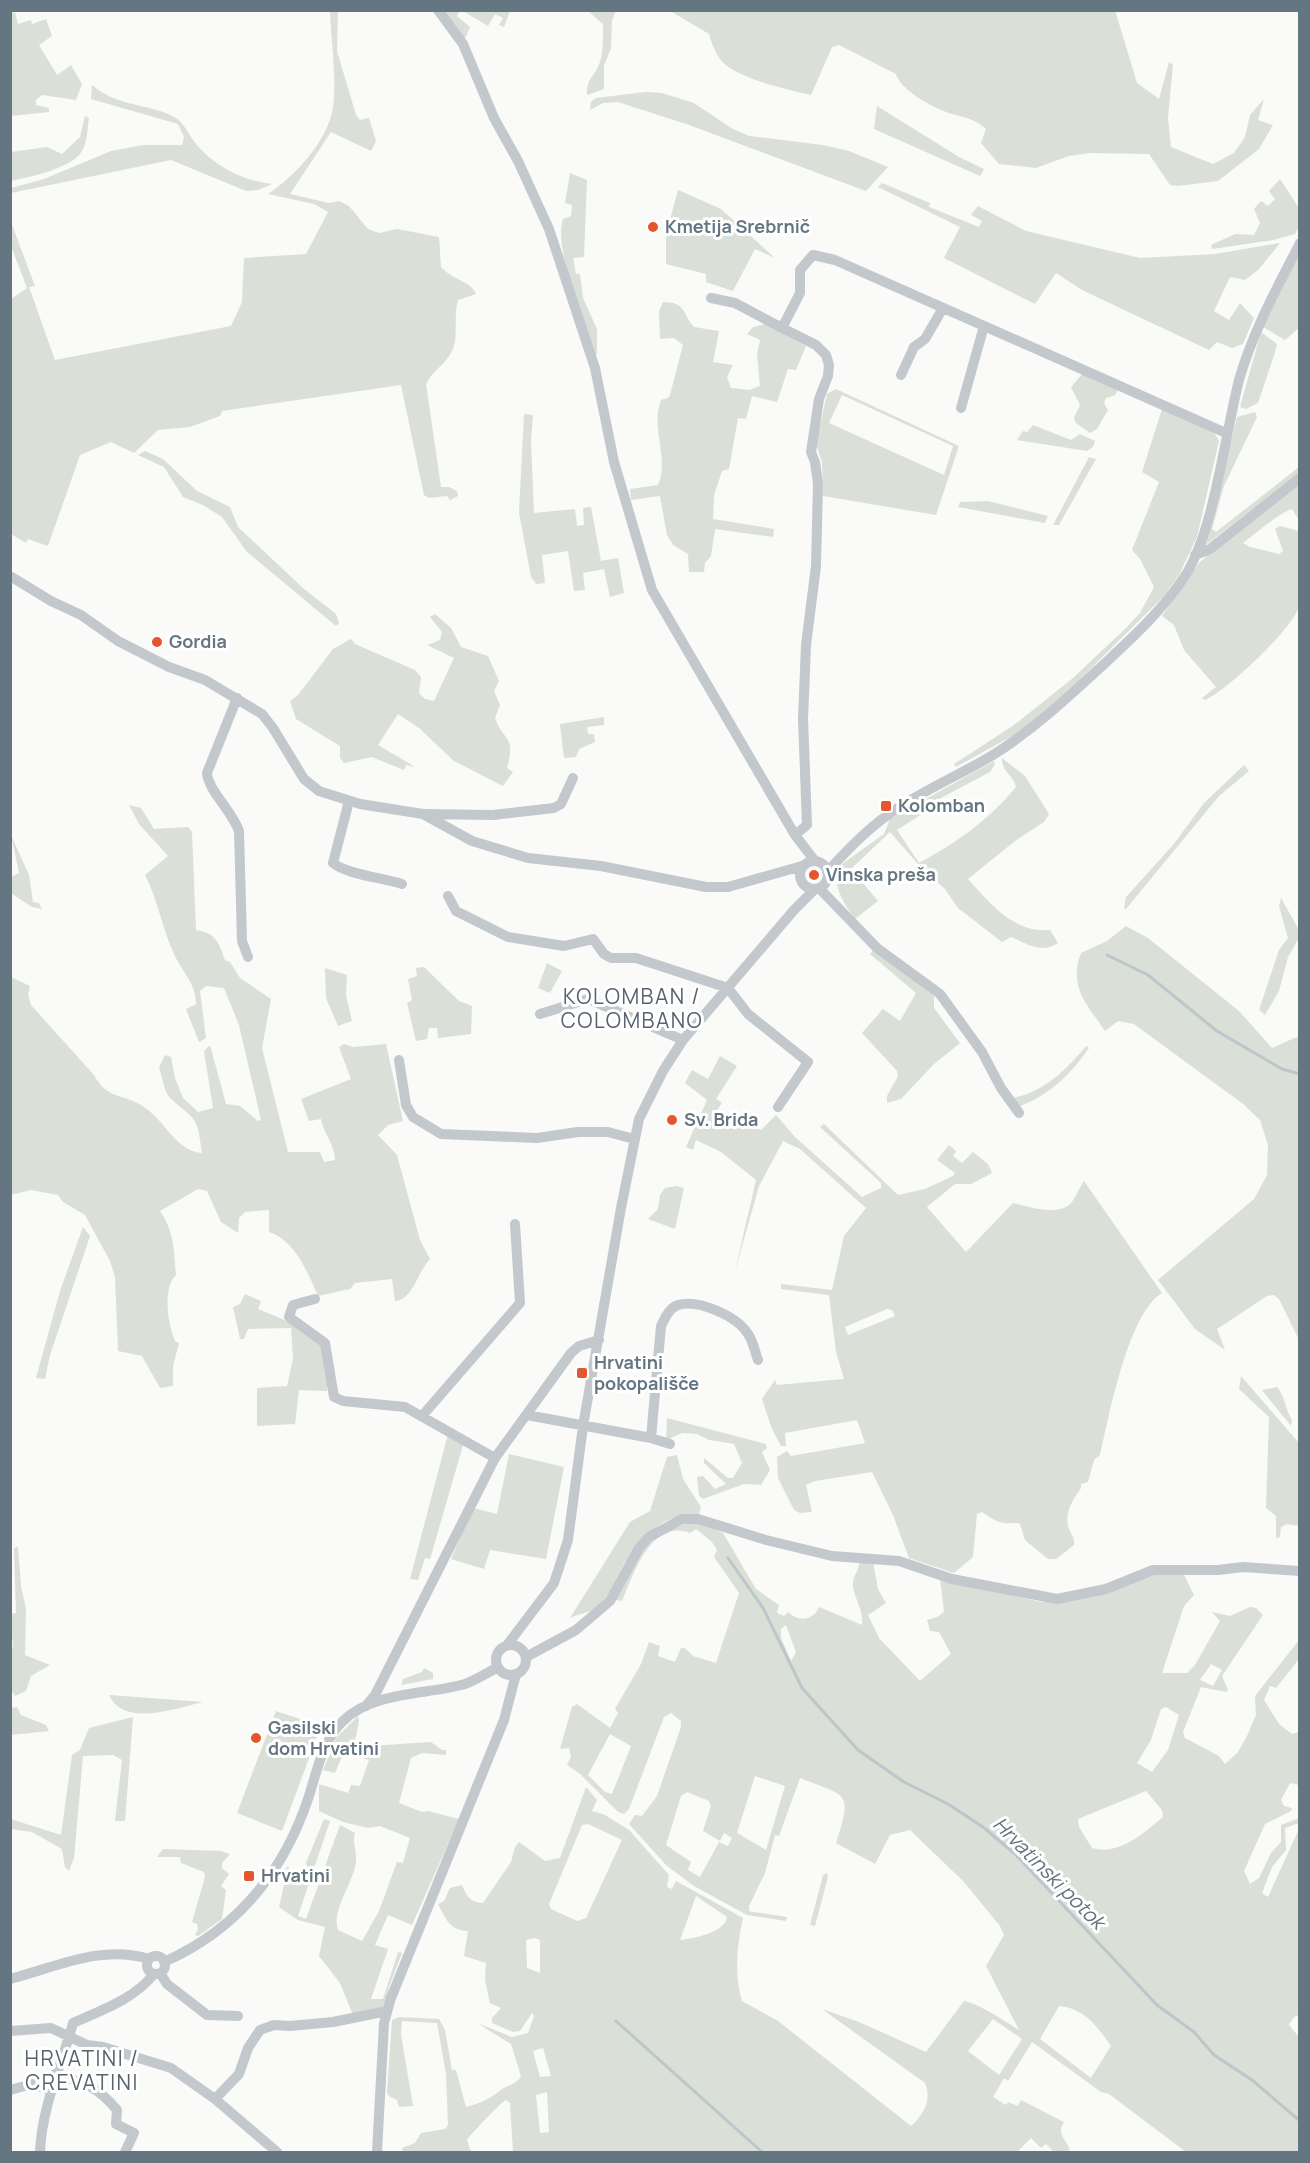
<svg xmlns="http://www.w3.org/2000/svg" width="1310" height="2163" viewBox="0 0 1310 2163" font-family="Manrope,sans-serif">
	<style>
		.green { fill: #dadfd7; fill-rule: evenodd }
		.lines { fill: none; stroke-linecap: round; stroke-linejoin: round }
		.stream { stroke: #bbc7cb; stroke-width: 3 }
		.minor { stroke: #c3c8cc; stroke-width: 10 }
		.poi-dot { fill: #e4572e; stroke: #fff; stroke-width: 2 }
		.labels { text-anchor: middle; stroke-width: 6; stroke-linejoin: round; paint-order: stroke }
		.poi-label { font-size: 18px; font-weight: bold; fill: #657683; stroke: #fff; text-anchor: start }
		.water-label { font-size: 20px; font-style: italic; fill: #60757c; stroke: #fff }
		.quarter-label { font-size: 21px; letter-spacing: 1.5px; fill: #57646e; stroke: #fff }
	</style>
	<rect width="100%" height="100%" fill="#fafaf8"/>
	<path class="green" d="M1115,10l22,73 22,16 10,-37 4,3 -5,53 3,29 42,17 21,-11 11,-16 5,-22 14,-16 -6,21 15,5 -14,24 -41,32 -40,5 -8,-1 -21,-31 -60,-1 -20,3 -33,12 -37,-4 -18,-21 5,-14c-13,-13 -31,-12 -47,-20 -14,-6 -39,-21 -43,-35l-57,-29 -7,2 -21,48c-25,-6 -63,-14 -84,-29 -9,-6 -15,-21 -18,-32l-37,-22z
		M330,11h8l-1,40 19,64 4,5 9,-2 7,23 -5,10 -40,-19 -41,62 39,9 10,-2 10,5 19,23 11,4 18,-4 42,8 2,30c10,12 31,15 35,27l-18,6c-5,16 1,36 -6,51 -6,13 -20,20 -26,33l15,103h8l8,4 1,5 -8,4 -3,-4 -18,2 -5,-3 -23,-110 -179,26 -2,5 -30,11 -32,3 -24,23 -23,-11 -31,13 -32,91 -20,-7 -2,4 -15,-9v-235l16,-11 -16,-42v-24l24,64 -6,1 26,73 176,-34 11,-24 2,-44 62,-4 22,-42 -14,-8 -46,-10c27,-18 60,-53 65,-87 4,-31 -2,-65 -3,-96z
		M437,11h23l-3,5 13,11 -8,19z
		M463,11h47l-6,16 -5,-2 4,-7 -8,-4 -7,12z
		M588,11h28l-4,9 -1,28 -7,18v23l-17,6c-1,-13 4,-16 10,-26 7,-12 6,-32 6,-45z
		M15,12l3,12 13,-4 1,4 14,-5 6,17 -13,9 18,30 14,-10 11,19 -6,16 -34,-5 -6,5v5l13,3v4l-38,4 -1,-103z
		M92,85c27,23 58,18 84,33 8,5 14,19 20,26 18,22 47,37 76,40l-14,6 -12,1 -75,-31 -160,33v-5l33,-9 67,-28 33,-6h38l2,-8 -6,-13 -87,-25z
		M645,92l17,1 32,10 37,25 18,8 74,9 26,6 39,16 -22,24 -177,-66 -71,-23 -15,1 -13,7 1,-8 5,-4z
		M877,106l82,51 25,12 -4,7 -106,-47z
		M85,116l4,2c-2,11 -1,26 -9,36 -12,15 -51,23 -69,27v-29l36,-5 15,7 18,-17z
		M570,173l17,7 -3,77 -11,1 3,16h4l3,24 14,31v25l-3,1c-9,-31 -41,-108 -31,-136l8,-3 1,-11 -7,-2z
		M1280,179l19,29v19l-4,7 -22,6 -61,9 -1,-4 24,-11 19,1 6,-12 -6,-14 7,-8 7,5 7,-7 -6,-8z
		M882,183l48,20 -1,4 50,20 3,-6 -11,-6 7,-9 48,25 114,27 75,-4 65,-11 -21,26 -14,11 -15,-3 -16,34 15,9 11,-17 14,15 -11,26 -11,4 -15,-6 -8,8 -127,-60 -26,-17 -21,31 -91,-46 16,-31 -82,-40z
		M678,190l43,19 54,49 -20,-9 -22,42 -27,-9v-8l-40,-10v-29z
		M1299,251v77l-14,12 -22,-13z
		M663,302c23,0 19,11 31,25l25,4 -6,31 20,3 -6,12 4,11 18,2 11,-4 -3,-32 3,-14 -13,-6 6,-7 12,-3 41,22 -10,24 -8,-1 -11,33 -25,-6 -6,23 -8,-1 -9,51 -7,2 -8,24 -1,24 61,10 -1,8 -58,-8 -4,27 -6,7 -1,9h-15l-1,-18 -15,-9 -6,-10 -7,-39 -29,4 -1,-11 28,-4c12,-26 -8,-57 3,-85l7,-2 2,-3 13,-50 -9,-7 -14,1 -1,-27z
		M1261,332l16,12 -2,8 -17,51 -12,6 -6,-2z
		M1083,373l36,15 -4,7 -9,3 -2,5 4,7 -11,19 -7,4 -14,-10 -2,-5 6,-13 -9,-18z
		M836,389l123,57 -23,69 -113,-19 -1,-34 -6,-18 11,-50zM842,395l111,51 -9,29 -115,-52z
		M1162,409l51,22 6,10 -22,96 -18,38 -16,22 -89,88 -53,46 -65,36 -2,-3 60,-39 59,-47 52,-49 15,-16 14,-26 -14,-28 -8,-9 27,-68 -17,-10z
		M1255,412l2,5 -33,69 -12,43 4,3 83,-65v7l-95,72 33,-129z
		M524,414l9,1 -2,26 3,72 41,-4 2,17 7,-1 -1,-17 8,-1 10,54 17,-3 6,35 -14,4 -6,-28 -21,4 2,17 -11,1 -6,-40 -26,4 3,28 -9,1 -5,-7 -12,-64z
		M1033,425l38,15 9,-6 15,7 -2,6 -6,4 -70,-11 6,-9 4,1z
		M145,451l18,8 34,32 33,16 8,20 66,62 32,25 3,9 -3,3 -89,-74 -25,-35 -19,-12 -20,-8 -19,-30 -26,-12z
		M1089,457l7,2 -37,66h-6z
		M1299,483v37l-7,-11c-13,4 -36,24 -49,34l7,4 29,7 4,-3 -8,-22 5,-3 19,5c0,19 5,58 0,75 -5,22 -72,84 -94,94l-3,-2 14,-11 -32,-37 -10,-25 -12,-9 37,-53 27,-25z
		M988,501l60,15 -3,7 -87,-16 2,-5z
		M435,614l16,14 10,19 27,9 11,25 -5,10 6,14 -5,13c9,25 21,16 12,50l6,4 -10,14 -49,-25 -35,-33 -21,-14 -20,31 37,22 -9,-2 -2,5 -32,-13 -28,6 -4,-5v-12l-44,-27 -6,-18 8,-6 35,-46 18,-10 4,5 60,26 6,7 -2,16 6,6 9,2 20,-43 -27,-13 13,-5 2,-8 -12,-15z
		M604,717v8l-17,2 1,7h6l1,8 -16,7 -3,8 -12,1 -4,-34z
		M1002,758l23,18 24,38 -5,8 -29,19 -47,38c22,24 46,55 82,51l8,13c-16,11 -31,1 -47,-6l-9,5 -44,-34 -13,-19 -21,-18 -34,-39 -39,37 27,32 -23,18c-11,-15 -20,-29 -19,-48l6,-7 42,-30 6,-15 104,-58 1,3 -5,8 -51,27 -17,15 -25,16 22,33c37,-20 70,-43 97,-76 -2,-12 -15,-15 -14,-29z
		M1244,765l5,6 -30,25 -93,113 -2,-1 2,-11 47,-52 31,-42z
		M129,805l12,3 13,21 34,-2 4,5 4,98c20,3 23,13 29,30l5,2 10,16 31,21 -9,49 26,104h32l4,10 11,-2c-1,-18 -11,-25 -14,-41l-12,2 -8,-22 50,-20 -12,-32 5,-3 9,3 33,-3 17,77 -15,4 -10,10 19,20 23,85 10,19c-12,12 -17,41 -35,42l-3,-22 -37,4 -5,6 -32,7c-10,-23 -23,-56 -49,-64v-22l-24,2 -6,6 -1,15 -17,-11 -14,-31 -9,-2 -38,22c14,20 14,40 16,64 -14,13 -8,50 -1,66l4,2 -6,23v20l-13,2 -18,-32 -24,-5 -3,-74 -5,-16 -25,-46 -22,-13 -5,-7 -27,-5 -20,5v-218l19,9 -2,8 3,11 63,70c14,26 30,18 50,32 21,13 31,44 58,46 -5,-38 -5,-31 -32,-55 -6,-6 -8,-23 -11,-31l6,-12 6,2 4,21 8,20 15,14 15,-4 -9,-57 6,-6 16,59 14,2 18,15 3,-1 -22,-95 -15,-37 -18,-2 -6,5 6,47 -7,4 -13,-33 10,-5c0,-21 -14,-32 -22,-50 -12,-26 -16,-54 -29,-79l23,-19 -29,-32z
		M11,835l18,40 4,27 6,1 3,6 -10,-2 -21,-14v-16l8,-4z
		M1281,898l18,32v8l-11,19 -9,34 -14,24 -6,-5 20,-60 9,-12 -9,-32z
		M1126,926l22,12 91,73 33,37 27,-12v304l-20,-41 -5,-4 -7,1 -50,33 8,21 -30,-21 -37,-49 96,-81 13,-24 1,-30 -8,-25 -17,-16 -109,-80 -16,-3 -13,10c-18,-27 -37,-44 -24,-78l26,-12z
		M874,949l60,47v12l26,35 -27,22 -32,34 -14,4v-7l11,-20 -1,-5 -35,-38 21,-24 17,12 16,-28 -46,-39z
		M547,963l15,8 -12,22 -12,-5z
		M424,967l35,34 13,5 -1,28 -33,4 -1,-10h-8l-2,11 -11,2 -9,-38 5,-3 -4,-21 9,-3 -1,-8z
		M325,968l22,7 -1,20 6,26 -14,5 -12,-28z
		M1086,1046l3,2c-20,28 -38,46 -71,59l-6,-9c31,-5 55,-29 74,-52z
		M720,1056l17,10 -21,33 6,4 -6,9 7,5 -2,5 9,5 2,-3 -4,-3 6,-9 27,18 15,-15 19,22 67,60 19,-9v-5l-61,-56 4,-3 74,71 27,-6 28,-13 2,-3 -18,-13 12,-15 7,6 -3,5 9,7 11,-11 15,12 4,9 -21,11h-16l-28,23 39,45 47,-49c15,4 48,14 59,-1 5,-7 7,-14 12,-21l78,112c-34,20 -53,124 -62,162l-6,5 -6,22 -7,2v4c-8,12 -16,23 -13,38 2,8 7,10 6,19l-18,14h-8l-23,-19 -5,-16c-7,-3 -9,0 -15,-1 -10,-1 -16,-7 -23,-11l-5,2 -4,43 -19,16 -45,-15 -16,-43 -21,-43 -57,9 -9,4 6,27 -12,1 -6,-3 -16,-32 -1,-21 10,-6 4,5 74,-13 -8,-23 -72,13 1,13h-5l-9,-17 -10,-30 13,-19 2,5 67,-6 -8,-27 -7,-57 -48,-6v-5l51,6 12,-54 22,-28 -66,-59 -17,-8 -24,45 -24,85 21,-91 -35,-28 -25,-12 -3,10 -7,-3 21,-47 -22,-17 7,-13 16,9zM887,1309l5,1 3,6 -47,19 -3,-8z
		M676,1186l8,2 -9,41 -27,-10 10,-10 2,-14 5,-7z
		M83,1227l7,9 -40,119 -5,24 -9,-1 24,-87z
		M245,1294l16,7 -3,8c20,8 65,25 69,48 2,11 0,23 0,34l-28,-1 -4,34 -38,2v-38l30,-2 6,-27 -2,-31 -43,1 -4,10h-4l-7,-32 7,-3z
		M1241,1376l58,67v83l-12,-2 -6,3 -1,10 -4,1v-22l-10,-8 3,-91 -30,-28z
		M1277,1387c8,9 8,22 15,33l-1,6 -29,-36z
		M667,1418l99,26 1,4 -5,4 8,18 -9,15 -17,-1 -41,15 -4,-3 -2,-19 6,-1 12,13 11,-5 -22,-21v-5l24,20h5l9,-15 -8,-19 -25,-4 -12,-6 -15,-1 -16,7z
		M448,1434l16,8 -34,117 -5,-1 -7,22 -8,-1z
		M509,1454l55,13 -18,92 -56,-9 -6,19 -33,-10 22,-51 24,6z
		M677,1455l6,24 18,28 -2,8c-33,-4 -61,23 -76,51 -8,14 -11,27 -24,39 -7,7 -20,9 -29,13l60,-96 20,-11 17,-54z
		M690,1523l17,2 16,8 33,56 23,16 -2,8 7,3 4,-4c10,10 25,9 31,-5l43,18c2,-14 -7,-25 -9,-39 -1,-10 6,-14 6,-23l14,-1 5,27 8,14 -18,12 11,23 41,43 31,-27 -12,-22 -9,-1 -3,-11 10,-3 7,-5 -4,-34 101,24 56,-6 54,-23h32l11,22 -10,11 -22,67h25l8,-8 25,-44 -8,-9 18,4 20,-9 6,1 7,7 -41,61 6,14 -2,2 -25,-5 -18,45 2,6 34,18 6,8 13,-12 9,-16 9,-21 -1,-19 44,-56v19l-23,29 -6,-2 -6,14 15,24 13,10 7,-2v53l-9,-2 -9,17 3,6 8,2 -1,3 -26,13 -21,47 6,13 9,-6 12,-25 10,-11v-17l18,-7v5l-14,5 1,22 -14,17 -10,26 6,4 31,-68v186l-5,2 -5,8 10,12v115h-113l-77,-58 -8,-2 -69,-50 -24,39 -4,-3 -11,19 13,8 2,-3 10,4 3,-6 43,22c-9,14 4,17 6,30h-16l-8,-8 -5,4 -10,-10 -14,14h-504l-3,-49 -4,-3c-5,2 -36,35 -39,40l4,12h-68l-1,-4 13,-5 6,-10 24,-4 3,-4 -2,-51 -9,-51 -35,-2 -1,14 12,71 -14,1 -2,-7 -8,-4 -2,-4 5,-72 7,-3 40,2 6,11 7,40h4l10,37c15,-4 23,-8 35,-17 8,-6 15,-5 20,-14l-10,-32 -34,-21 35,14 16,-4 6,-17 -2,-3 -12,18 -7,1 -21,-9v-5l9,-10 -11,-5 -5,-23 1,-17 -22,-7 4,-25c-19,-1 -22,-12 -30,-27l6,-3 6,-13 12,-3c5,12 8,17 21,18l28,-41 4,-15 4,-5 26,19 15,-3 26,-71 11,13 -5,11 13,4 24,15 40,45 -2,12 5,2 4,-8 67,37c-6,26 -9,58 -1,83l36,20 133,105c13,-12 21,-26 14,-43l-103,-74 37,13 67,30 38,-51c14,2 42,21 55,29l-33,-64 18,-31 -4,-9 -36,-44 -54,-52 -20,5 -15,29 -39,-21c17,-53 11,-46 -36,-65l-21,58 -4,-1 -10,38 -16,33v5l4,1 34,5 -1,4 -39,-6 -53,-29 -28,-21 -37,-41 6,-9 7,1 15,-20 24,-69v-6l-10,-8 -7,4 -35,92 -5,5 -6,-2 -38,-38 -13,-9 4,-8 -2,-9 -9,1 12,-42 5,-3 33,24 8,-15 -3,-4 26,-45 8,-22 11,4 -2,10 17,6 6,-14h4l8,8 23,7 23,-70 -25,-36 3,-7 -5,-8 -16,-13 -6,4c-39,-15 -57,42 -68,68l-6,-1c17,-37 30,-68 74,-77zM786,1625l10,27 -5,9 -10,-23v-9zM1211,1664l11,6 -9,16 -13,-6zM1166,1707l13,8 -11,35 -16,22 -15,-9 14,-23 10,-31zM610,1734l21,12 -19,48 -7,-2 -17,-17zM755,1776l30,10 -19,64 -29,-17zM1146,1791l16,19 1,7c-19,16 -44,39 -71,31l-13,-21 -1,-8zM687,1792l22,9 2,5 -8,25 17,10 4,-8 8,5 -4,8 -9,-4 -19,35 -12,-7 3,-8 -25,-17 15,-49zM588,1824l34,16 -36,78 -9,3 -26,-12 -2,-5 33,-79zM696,1896l31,21c-1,15 -34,22 -47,23zM535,1938l5,2v33l-13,-5 -1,-28zM1059,2006c25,2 38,20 52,40l-20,32 -51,-39zM993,2019l29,20 -23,36 -31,-24zM543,2048l8,28 -11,1 -7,-26zM547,2092l2,40 -9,1 -4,-38z
		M18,1547l3,39 5,23 -1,46 25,10 -19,11 -5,15 -11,5 -4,-6v-43h2l-3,-33 6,-1 -2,-65z
		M424,1668l9,5v6l-32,6 2,-6 19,-7z
		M109,1695l94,7c-27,6 -79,26 -94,-7z
		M17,1707l4,8 25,10 3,6 -38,4v-27z
		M276,1711l45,15 -39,105 -45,-18z
		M358,1716l1,5 -5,26 77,-5 11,8h4v5l-24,-2 -11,5 -12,45 23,9 6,-1 31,8 -47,106 -24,-10 -13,30 13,4 -17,50h12l15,-47 4,1 -13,34 -6,23 -30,5 -13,-32 -21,-27 6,-29 -27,-7 -19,-13 5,-22 -1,-13 5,-6 4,9 16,-6 -2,-6 18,-44 6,2 -32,95 8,3 34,-94 15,8c-3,11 2,17 1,28 -2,22 -25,48 -18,69l24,11 17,-30 18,-49 6,1 7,-25 -30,-12 -12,2 -25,-6 -24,-11v-27l29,9 3,-8 9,1 9,-26 -25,-8 -9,21 -12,-3 13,-32z
		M133,1717l-8,104h-10l7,-61 -9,-5 -30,1 -9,102 -5,13 -4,-4 -3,-18 -30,-17 -21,-3v-10l50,16 11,-80 8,-5 9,-22z
		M163,1849l58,2 9,3 -8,9v5l7,6 -8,12 5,4 -4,29 -24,17 -3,-1 3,-6 -1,-5 -5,-2 13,-45 -1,-5 -23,-9 -1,-6h-23z
		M827,1873l1,4 -13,49 -5,-1 13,-50z"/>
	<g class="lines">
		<path class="stream" d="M1107,955l41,20 69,56 65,38 18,5
			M728,1558l35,50 39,80 56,62 46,32 44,22 35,23 32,27 142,151 37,27 20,23 38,25 48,41
			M616,2021l146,131"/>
		<path class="minor" d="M438,10l25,34 31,74 24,43 31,68 46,139 19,94 38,128 143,245 20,26
			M711,298l24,5 47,25
			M901,375l13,-28 11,-8 18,-31
			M961,408l23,-82
			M1195,555l15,-6 90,-71
			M10,576l41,25 30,14 37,26 51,26 36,13 57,34 11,14 31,51 15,12 41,13 63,10 49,27 56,17 73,8 105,21h22l74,-21
			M237,698l-30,75c1,17 25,38 32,58l3,110 6,16
			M349,801l-16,62c13,11 50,15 69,21
			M424,814l69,1 61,-7 7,-4 12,-26
			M795,835l12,-10 -4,-106 3,-74 10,-79 2,-82 -3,-22 -4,-10 8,-53 9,-23 1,-11 -3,-10 -10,-10 -34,-17 18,-35v-23l13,-15 22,5 391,173
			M800 875a14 14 0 1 1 28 0a14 14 0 1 1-28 0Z
			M827,872c23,-25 45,-48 74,-66 30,-19 62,-33 92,-51 40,-25 74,-57 109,-89 30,-28 60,-55 83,-90 29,-45 40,-141 54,-196 14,-49 38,-92 61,-137
			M819,888l58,60 63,46 42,58 19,36 18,25
			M448,896l8,15 52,26 56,9 29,-7 11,15 7,4h25l92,30 20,26 60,48 -30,45
			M540,1014l48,-15 95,41
			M399,1060l7,45 7,12 28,17 96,4 41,-6h30l26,7
			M315,1299l-22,6 -4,12 36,26 9,54 9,4 62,6 90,51
			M527,1415l124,23 19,6
			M422,1416l98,-113 -5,-79
			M651,1438l10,-112c4,-8 8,-18 17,-21 20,-6 59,11 70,29 5,7 7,18 10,26
			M508,1644l46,-61 14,-43 15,-114 38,-218 18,-89 24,-48 20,-31 111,-130 21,-21
			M496 1660a15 15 0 1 1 30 0a15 15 0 1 1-30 0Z
			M526,1657l50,-27 34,-29 29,-53 10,-11 33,-18h16l68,21 66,16 67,5 53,18 105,20 49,-10 47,-19h65l25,-3 57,4
			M366,1706l9,-11 120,-237 76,-105 8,-7 20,-6
			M147 1965a9 9 0 1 1 18 0a9 9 0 1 1-18 0Z
			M164,1962c72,-32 119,-89 144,-163 9,-27 14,-58 35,-78 30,-30 84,-26 122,-37 11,-4 22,-11 33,-17
			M160,1973l7,11 40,31 31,1
			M10,1979c46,-12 92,-35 139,-20
			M10,2031l41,-3 36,17 16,2 68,21 44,31 62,53
			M55,2074c30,9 42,12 62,36l-1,14 18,9 -9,19
			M10,2090l22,-6 18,6
			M215,2099l24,-25 9,-26 12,-18 14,-5 16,1 43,-4 54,-11
			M40,2152c2,-46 21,-85 33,-129 29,-13 61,-24 81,-49
			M377,2152l7,-129 7,-25 113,-278 12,-46"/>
	</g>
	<g class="poi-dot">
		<circle cx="653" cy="227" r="6"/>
		<circle cx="157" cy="642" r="6"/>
		<rect x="880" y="800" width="12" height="12" rx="3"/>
		<circle cx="814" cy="875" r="6"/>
		<circle cx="672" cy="1120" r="6"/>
		<rect x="576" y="1367" width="12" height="12" rx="3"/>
		<circle cx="256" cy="1738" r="6"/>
		<rect x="243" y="1870" width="12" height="12" rx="3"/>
	</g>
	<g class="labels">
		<g class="poi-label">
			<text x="665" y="233">Kmetija Srebrnič</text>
			<text x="169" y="648">Gordia</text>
			<text x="898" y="812">Kolomban</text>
			<text x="826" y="881">Vinska preša</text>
			<text x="684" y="1126">Sv. Brida</text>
			<text x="594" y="1369">Hrvatini<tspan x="594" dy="21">pokopališče</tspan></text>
			<text x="268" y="1734">Gasilski<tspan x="268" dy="21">dom Hrvatini</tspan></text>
			<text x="261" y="1882">Hrvatini</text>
		</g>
		<g class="water-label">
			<text transform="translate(1049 1873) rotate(45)" y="7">Hrvatinski potok</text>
		</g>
		<g class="quarter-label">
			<text x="632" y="1004">KOLOMBAN /<tspan x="632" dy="24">COLOMBANO</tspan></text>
			<text x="82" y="2066">HRVATINI /<tspan x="82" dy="24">CREVATINI</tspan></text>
		</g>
	</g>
	<rect width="1310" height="2163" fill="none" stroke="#657683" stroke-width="24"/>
</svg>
